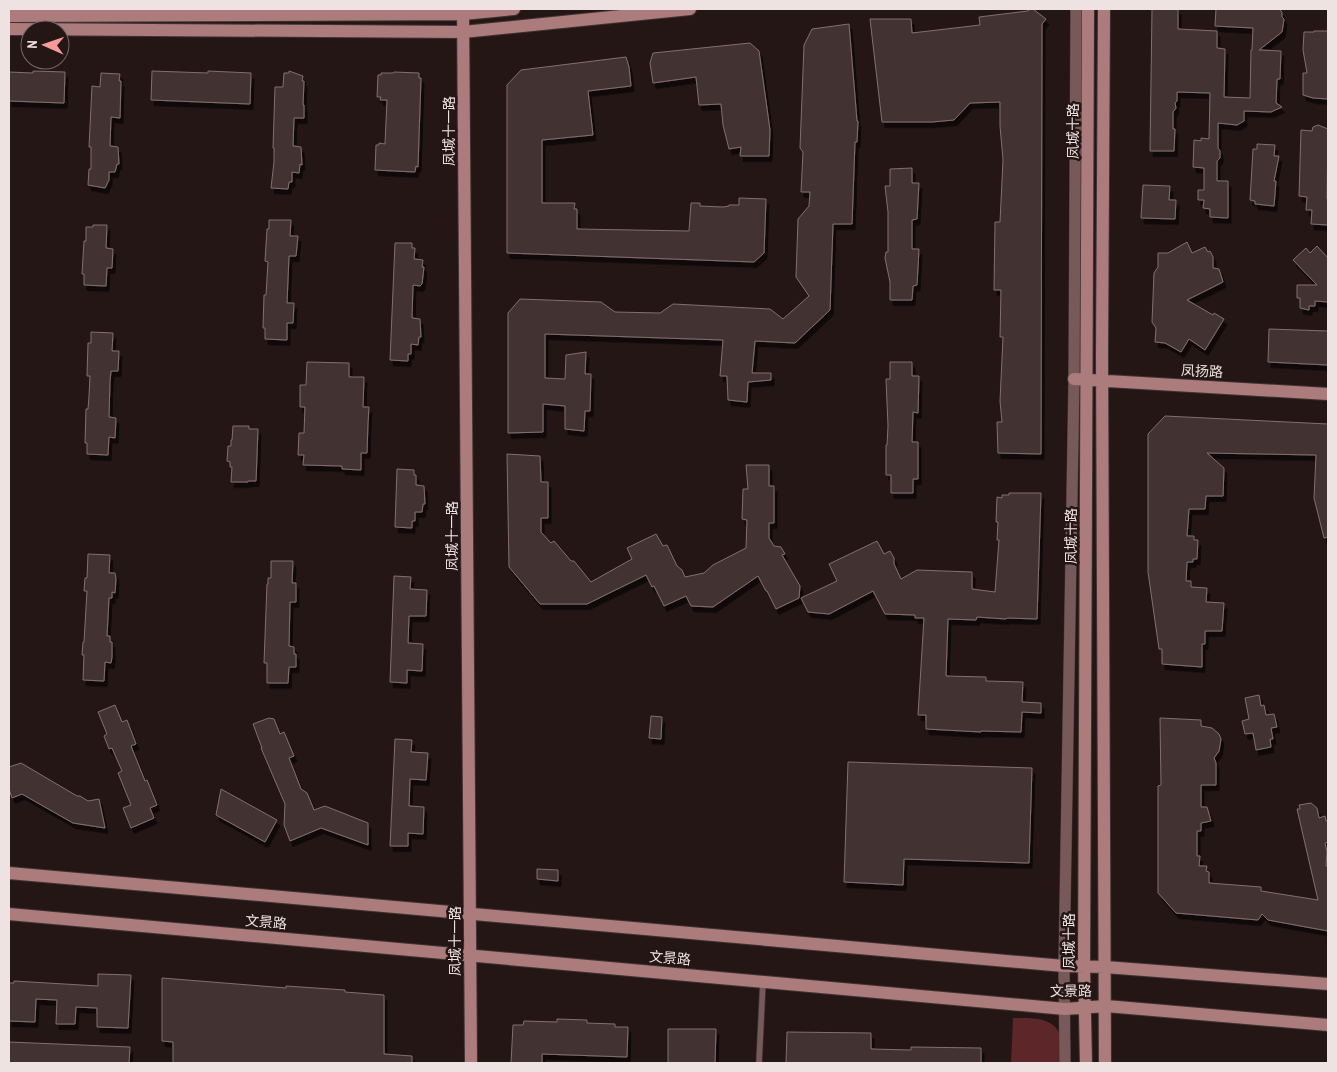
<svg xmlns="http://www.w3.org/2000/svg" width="1337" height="1072" viewBox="0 0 1337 1072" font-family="'Archivo Narrow','Noto Sans SC',sans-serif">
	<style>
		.green { fill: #5d2628 }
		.building { fill: #433332; stroke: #826f6e; filter: url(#shadow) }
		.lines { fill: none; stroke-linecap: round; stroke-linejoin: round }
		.lane-casing { stroke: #413333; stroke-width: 7 }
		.street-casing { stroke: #413333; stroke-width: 12 }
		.secondary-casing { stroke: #413333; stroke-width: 14 }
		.lane { stroke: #765958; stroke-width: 5.5 }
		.street { stroke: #765958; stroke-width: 11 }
		.secondary { stroke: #ab7c7b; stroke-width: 12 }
		.labels { text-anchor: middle; stroke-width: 5; stroke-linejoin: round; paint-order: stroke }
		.street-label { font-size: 14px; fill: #eee3e2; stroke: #251616 }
	</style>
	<defs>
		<filter id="shadow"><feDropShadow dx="3" dy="5.5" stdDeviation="0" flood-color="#0009"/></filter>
	</defs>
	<rect width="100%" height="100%" fill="#251616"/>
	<path class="green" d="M1013,1018c15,0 37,-2 46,14 5,8 4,22 5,31h-53z"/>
	<path class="building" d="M1030,9h3l13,10 -4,5 -1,430 -43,-1 -1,-31h5l-2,-21 3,-64h-3l1,-47h-7l1,-68h5l3,-62 -3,-34v-24l-30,1 -16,17 -22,2h-50l-12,-103h41l1,14 68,-8 -1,-8 49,-6z
		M1152,9h26v20l39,2v17l8,1 -1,48 26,1 1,-48h1l1,-22 -38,-2 1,-17h63l3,3v5l2,2 -2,13 -23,18 22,1 -1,28h-3l-1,24 6,4 -11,5 -27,-1v10l-7,4 -19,-2v25l2,3v7l-3,3v20h11v37l-18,-1v-8l-7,-1 1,-8h-6v-10h6v-22l-11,-1 1,-27 7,1v-3l8,1 1,-46 -33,-1v9l-2,2 1,5 -3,4v17h2l-1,22h-24z
		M849,24l8,97h1l-1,21h-2l-3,82h-19l-3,86 -35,33 -40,-2 -3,32h19v7l-23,2 -1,20 -19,-2 -1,-24h-7l3,-36 -178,-6v44l20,1 1,-24 20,-3 -1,22h6l-1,37h-5l-1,20 -19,-2v-23l-22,-2v28l-35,1v-120l12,-14 81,3 14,10 45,1 13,-9 97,5 13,10 26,-23 -13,-19 2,-58 11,-13 1,-14h-9l2,-40 -3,-4 4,-103 8,-16z
		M1314,31h14v68l-15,-1 -10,-3v-22h4l-4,-23 1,-18h10z
		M750,43l9,8 11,79 -1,26h-29l1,-9 -12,2 -6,-24 -2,-21 -22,1 -3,-28 -43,6 -3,-20 3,-10z
		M626,57l3,10 2,19 -43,5 5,44 -51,5v63h33l-1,6h3v20l112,2 2,-28h9v3l23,1 6,-1v-1h10v-7l27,1 -2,54 -10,9 -247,-9v-168l14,-15z
		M33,71l32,1 -1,31 -55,-2v-29l24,1z
		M152,71l56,2v-2l43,2 -1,31 -99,-4z
		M289,71l14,5 -1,5h2l-1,24h1v13h-10l-1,28 8,1 1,18 -2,-1 -1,9 -7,-1v10h-3l-1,7 -17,-1 3,-26v-14h-1l2,-61h8l1,-14h5z
		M394,72l25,1v5h2l-3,89 -2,-1 -1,6 -40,-2 1,-25h3v-2l6,1 2,-44h-7l1,-3h-4l1,-22h3v-2h12z
		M101,73l19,1 -1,7h2l-1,37 -9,-1 -1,29 8,1 1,17h-2l-2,8h-6v8l-4,8 -17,-3 1,-16h2v-22h-2l3,-61 8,1z
		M1318,125l10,4 -1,70h1v26l-17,-1 1,-14h-6l1,-13 -8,-1 2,-66 11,1 1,-4z
		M1257,144l18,1 -1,11h5l-5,25h2l-2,25 -19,-2v-3l-5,-1 3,-51h4z
		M912,168v15h7l-2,36 -5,1v29h7l-2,36 -4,1 -1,14h-22v-18l-5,-24 1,-6h2v-40l-3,-26h5v-17z
		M1143,185l27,1 -1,14h7l-1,19 -34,-1z
		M269,220h22l-1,16h8l-2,20h-7l-2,47h7l-1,20h-6v17l-22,-1v-11h-2l1,-33h2l2,-33 -3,-1 2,-32h2z
		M93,225h14l-1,23 7,1 -1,19h-5l-1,18 -22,-1v-11h-2l2,-33h2v-14h7z
		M1187,242l5,11 13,-6 3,5 2,-1 3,6v11l6,1 4,13 -36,18 26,15 1,-2 10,6 -19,31 -16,-11 -8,13 -16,-9 -10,-1 1,-14 -4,-6 2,-49 4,-6v-14h10z
		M395,243h17v5h3l-1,11 9,1 -1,7h2l-2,17 -2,2 -7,-1 -1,33 8,1 1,18h-2l-1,8 -7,-1v10h-3v7l-18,-1z
		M1317,246l11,12v44l-13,-1v5h-6v4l-9,-2v-10h-3v-13h20l-24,-25 13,-12 4,5z
		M1269,329l59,2v34l-60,-3z
		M91,332l22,1 -1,18h7l-1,20h-7l-1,10 -1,36 7,1 -1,20 -6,-1 -1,18 -21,-1v-11h-2l1,-34h2l1,-13 1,-20h-3l1,-33h3z
		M307,362l42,1v14h15l-1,30h6l-1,16 -1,30h-6v17l-19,-1v-3l-39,-1 1,-10h-6l1,-22h5l1,-26h-5v-22h6z
		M890,362h22v14h7l-1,37 -5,-1 -1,30h6v37h-5v14h-22v-18h-5v-30h1l1,-19 -2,-47h4z
		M1165,416l163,8v113l-4,1 -10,-40 2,-43 -109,-2 17,15 -1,28h-17l-1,13h-16l-2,27h7v4h4l-1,19h-4v3h-6l-1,19h5v6l16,1 -1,14 18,1 -2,28h-17v13h-3v23l-40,-3v-15h-3l-11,-77v-138z
		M233,426h16v3h9l-2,52h-8v1h-17l1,-15h-2v-5l-3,-1 1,-15h3v-6h1z
		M507,454l33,2 1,26h7v36h-7v14l10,11 3,-2 17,20h3l17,21 41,-23 -5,-11 29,-14 7,12 4,-1 10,21 5,4 3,7 19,-4 9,-8 33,-17 1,-28 -5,-1 1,-30h5l-2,-24h23v21h5v37h-5v15l5,8 7,1 4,7 -3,1 18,31 -1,12 -23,11 -9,-18h-1l-8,-15 -45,31 -22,-1 -5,-10 -22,10 -10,-20 -2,1 -6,-12 -59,29h-47l-31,-37z
		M397,469l17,1v5h2v10l8,1 1,18h-2l-1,8h-7v9h-3v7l-17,-1z
		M1009,493h32l-4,126 -30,-1 -1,1 -29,-2 -1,3 -28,-1 -2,57 40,1v4l37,1 -1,20 19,1v10l-19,-1 -1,20 -40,-1v1l-55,-3v-14h-8l6,-97h-9v-3l-30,-1 -12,-23 -44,23 -21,-2 -7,-14 36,-17 -8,-17 48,-23 7,13 6,-3 4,7v6l7,15 16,-9 55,2v17l23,3 4,-52h-2l1,-18h-2l1,-25 5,1v-3h7z
		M88,554l22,1 -1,18h6l1,6 -1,14 -3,-1v6h-3l-2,38h3v6h2v15l-1,6 -6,-1 -1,19 -21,-1 1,-25h-2l1,-13h1l3,-51h-3l1,-13h2z
		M271,561h22l-1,22h4v19h-6l-1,44 5,1v7h2v13h-7l-1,16h-21v-20h-3l3,-79h1v-6h3z
		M394,576l17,1 -1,12 17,1 -1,26h-17l-1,27 15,1 -1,27 -15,-1v13l-17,-1z
		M1259,695l2,11 3,-1 2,10 8,-1 3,13 -6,1 2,11h-3l1,8 -15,3 -3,-17 -8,1 -3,-13 7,-2 -4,-21z
		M115,705l7,17 5,-2 9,24 -5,2 14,35 2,-1 10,25 -7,3 4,10 -23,10 -8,-20 8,-3 -13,-32 4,-2 -10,-23 -3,1 -5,-13 3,-2 -9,-22z
		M651,716l11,1 -1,22 -12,-1z
		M269,718l5,1 6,15 4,-2 10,24 -5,2 12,31 6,4 7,17 11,-4 43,17v22l-47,-17 -31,13 -6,-16 1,-21 -24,-56h1l-9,-24z
		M1160,718l41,2v6l11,2 7,6 2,5 -2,12 -5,7 2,5v22h-15v22h6l4,14 -10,2v8h-4v25h3l-1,10h8l-1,5 3,1v11l52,4v4l57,9 -21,-91h3l-1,-4 12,-2 6,5 2,10 6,-2 1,5h2v21l-3,1 2,9 -1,14h2v65l-60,-11 -6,-6 -4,6 -82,-7 -18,-20v-107l3,-1z
		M395,739l17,1 -1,12 17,1 -2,27 -16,-1 -1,27 15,1 -1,27 -15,-1v13h-18z
		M848,762l184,6 -3,95 -125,-4 -1,26 -59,-3z
		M21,763l56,33h3l8,5 11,-2 6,29 -32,-5 -51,-29 -10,4 -3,-9v-22z
		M221,789l56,31 -12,22 -49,-27z
		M537,869l21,1v11l-21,-2z
		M98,974l33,1 -3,53 -31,-1v-19l-21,-1 -1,17h-19l1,-24 -21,-1 -1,23 -26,-1v-38h5v-2l84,5z
		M162,978l124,10v-2l59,4v2l39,3v59l28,2v7h-239v-21l-11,-1z
		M557,1019l30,1v3l28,1v3h13l-1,30 -85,-3v9h-31l2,-38h10l1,-4 33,1z
		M668,1029h48l-1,34h-47z
		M787,1032l84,1v16l40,1v-3l70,1v15h-195z
		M9,1042l121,5 -1,16h-120z"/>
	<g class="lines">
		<g class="lane-casing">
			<path id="lane" d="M759,1063l4,-82"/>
		</g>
		<g class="street-casing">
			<path id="street" d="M1065,1063l-1,-97 10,-587 2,-370"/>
		</g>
		<g class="secondary-casing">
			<path id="secondary" d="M463,9l8,1054
				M1104,9l-2,345 3,709
				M9,16l454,-2 51,-5
				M9,29l454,3 227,-23
				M1074,379l254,15
				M9,873l1055,93 41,1 223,17
				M9,914l1056,95 41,-3 222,19
				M1086,1063l-2,-95 4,-959"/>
		</g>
		<use href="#lane" class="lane"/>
		<use href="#street" class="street"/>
		<use href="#secondary" class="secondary"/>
	</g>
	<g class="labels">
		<g class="street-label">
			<text transform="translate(449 131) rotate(-90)" y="5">凤城十一路</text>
			<text transform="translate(1073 131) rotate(-90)" y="5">凤城十路</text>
			<text transform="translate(1202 371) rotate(3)" y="5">凤扬路</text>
			<text transform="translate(452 536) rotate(-90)" y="5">凤城十一路</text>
			<text transform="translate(1071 536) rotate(-90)" y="5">凤城十路</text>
			<text transform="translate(266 922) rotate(5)" y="5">文景路</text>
			<text transform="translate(455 941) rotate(-90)" y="5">凤城十一路</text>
			<text transform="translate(1069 941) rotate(-90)" y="5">凤城十路</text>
			<text transform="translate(670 958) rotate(5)" y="5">文景路</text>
			<text transform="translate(1071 991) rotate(-1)" y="5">文景路</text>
		</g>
	</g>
	<rect width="1337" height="1072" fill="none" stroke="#eee3e2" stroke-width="20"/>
	<g transform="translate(45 45) rotate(272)"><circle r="24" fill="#251616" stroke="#756868"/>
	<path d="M0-4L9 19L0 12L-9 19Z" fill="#f59b9a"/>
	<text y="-8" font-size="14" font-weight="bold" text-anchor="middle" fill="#eee3e2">N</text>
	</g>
</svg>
